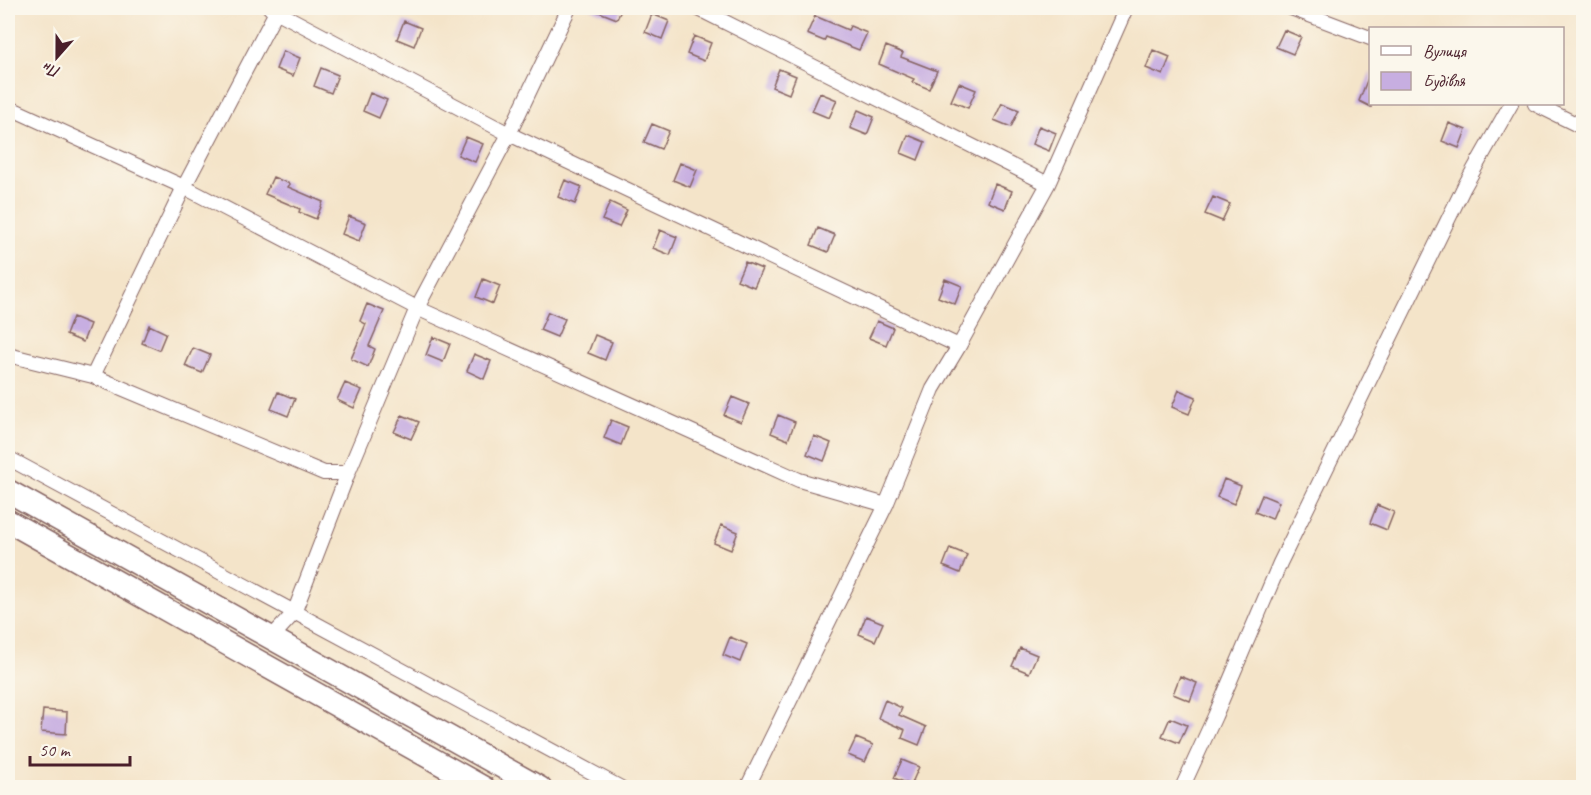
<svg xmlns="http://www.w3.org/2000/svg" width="1591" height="795" viewBox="0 0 1591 795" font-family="Caveat,sans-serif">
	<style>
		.building { fill: #c7aee1 }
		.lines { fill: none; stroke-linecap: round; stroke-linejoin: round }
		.minor-casing { stroke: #866462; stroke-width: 16 }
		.trunk-casing { stroke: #866462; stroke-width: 25 }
		.minor { stroke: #fff; stroke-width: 14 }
		.trunk { stroke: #fff; stroke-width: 22 }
	</style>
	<rect width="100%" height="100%" fill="#fbf7ec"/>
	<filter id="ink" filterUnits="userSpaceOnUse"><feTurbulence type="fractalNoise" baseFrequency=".0167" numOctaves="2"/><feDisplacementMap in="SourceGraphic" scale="12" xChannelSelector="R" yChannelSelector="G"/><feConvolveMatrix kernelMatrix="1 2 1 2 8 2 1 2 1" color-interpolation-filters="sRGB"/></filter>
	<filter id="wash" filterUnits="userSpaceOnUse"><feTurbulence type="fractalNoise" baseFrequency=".008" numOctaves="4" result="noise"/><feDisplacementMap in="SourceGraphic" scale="24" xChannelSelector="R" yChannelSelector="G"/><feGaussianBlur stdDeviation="1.35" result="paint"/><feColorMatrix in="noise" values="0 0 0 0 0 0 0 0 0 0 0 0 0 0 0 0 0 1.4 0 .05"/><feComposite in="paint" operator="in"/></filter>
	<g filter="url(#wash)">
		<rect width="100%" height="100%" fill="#f4e4c9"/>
		<g id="blocks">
			<path class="building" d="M589,8h33l-5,11z
				M652,14l17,7 -7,18 -17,-7z
				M815,16l33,14 2,-4 17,7 -8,17 -33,-13 -2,4 -17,-7z
				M404,21l17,7 -7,18 -17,-7z
				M1284,30l17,7 -8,17 -17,-7z
				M694,36l17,7 -7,18 -17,-7z
				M886,46l17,7 -2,4 36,14 -8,18 -17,-7 2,-3 -35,-15z
				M1153,50l17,7 -7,18 -17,-7z
				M283,51l17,7 -7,18 -17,-7z
				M321,68l17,7 -7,18 -17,-7z
				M779,69l17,7 -7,18 -17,-7z
				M1370,73h1v34l-12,-6z
				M959,83l17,7 -8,18 -17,-7z
				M370,93l17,7 -8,18 -16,-7z
				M820,93l17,7 -8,18 -17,-7z
				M1002,103l17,7 -8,17 -17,-7z
				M858,110l16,7 -7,18 -17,-7z
				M1449,123l17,7 -7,18 -17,-7z
				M652,124l17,7 -8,18 -17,-7z
				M1039,126l17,7 -7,18 -17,-7z
				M908,135l17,7 -7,18 -17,-7z
				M466,137l17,7 -8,18 -17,-7z
				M680,163l17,7 -7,17 -17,-7z
				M273,177l17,7 -2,3 35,15 -7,17 -17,-7 1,-3 -35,-15z
				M565,180l17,7 -7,17 -17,-7z
				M995,184l17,7 -7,18 -17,-7z
				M1213,197l17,7 -8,17 -17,-7z
				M610,202l17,8 -8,17 -17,-7z
				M349,216l17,7 -7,18 -17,-7z
				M818,228l17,7 -7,17 -17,-7z
				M660,230l17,7 -7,18 -17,-7z
				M745,262l17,7 -8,18 -17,-7z
				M483,279l17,7 -7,18 -17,-7z
				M945,279l17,7 -7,18 -17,-7z
				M367,304l17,7 -15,35 6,3 -7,18 -17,-8 15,-35 -6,-3z
				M548,312l17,7 -8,18 -17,-7z
				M73,317l17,7 -7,18 -17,-7z
				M877,321l16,7 -7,17 -17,-7z
				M149,325l17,8 -7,17 -17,-7z
				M595,335l17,7 -7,18 -17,-7z
				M433,337l17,7 -7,18 -17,-7z
				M193,348l17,7 -8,18 -17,-7z
				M474,354l17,7 -7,18 -17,-8z
				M345,383l17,7 -8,18 -17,-8z
				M1179,390l17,7 -7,17 -17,-7z
				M278,392l17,7 -7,17 -17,-7z
				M732,397l17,7 -8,18 -17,-7z
				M402,415l17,7 -8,17 -17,-7z
				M778,415l17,7 -7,18 -17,-7z
				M611,420l17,7 -7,18 -17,-7z
				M814,436l17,7 -7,18 -17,-7z
				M1224,479l17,7 -7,18 -17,-7z
				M1262,495l17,7 -7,17 -17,-7z
				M1377,505l17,7 -7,18 -17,-7z
				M721,525l17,7 -7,18 -17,-7z
				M950,548l17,7 -7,18 -17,-7z
				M866,616l17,7 -8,18 -16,-7z
				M730,637l17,7 -7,18 -17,-7z
				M1020,648l17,7 -8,18 -17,-7z
				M1180,676l17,7 -7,18 -17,-7z
				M885,700l17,8 -3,7 27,12 -7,18 -17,-7 3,-8 -27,-12z
				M43,710l24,2 -1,22 -25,-2z
				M1170,718l17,7 -8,18 -17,-7z
				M856,738l17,7 -8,17 -17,-7z
				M902,760l17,7 -8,18 -17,-7z"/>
		</g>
	</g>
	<g filter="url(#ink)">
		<use href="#blocks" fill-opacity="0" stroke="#866462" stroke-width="1.5"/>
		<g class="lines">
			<g class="minor-casing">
				<path id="minor" d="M270,8l239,126 450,212
					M697,8l351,176
					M1291,8l79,30
					M1535,104l49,24
					M8,107l176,80 233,121 382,172 87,25
					M8,355l85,21 231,97h24l69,-165 92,-174 60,-126
					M93,376l91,-189 94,-179
					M8,458l613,330
					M271,638l23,-25 54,-140
					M747,788l139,-283 47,-116 26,-43 89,-162 78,-176
					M1182,788l33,-72 65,-153 184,-376 47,-83"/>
			</g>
			<g class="trunk-casing">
				<path id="trunk" d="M8,491l532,297
					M8,521l476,267"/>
			</g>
			<use href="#minor" class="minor"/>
			<use href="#trunk" class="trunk"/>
		</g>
	</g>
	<rect width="1591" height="795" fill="none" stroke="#fbf7ec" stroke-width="30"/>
	<rect x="1369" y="27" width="195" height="78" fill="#fbf7ec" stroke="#b4a19f" stroke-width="1.5"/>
	<rect x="1381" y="46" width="30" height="9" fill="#ffffff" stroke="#b4a19f" stroke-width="1.5"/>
	<text x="1423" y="57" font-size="18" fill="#4a1f2b">Вулиця</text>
	<rect x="1381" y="72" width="30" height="18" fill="#c7aee1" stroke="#b4a19f" stroke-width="1.5"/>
	<text x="1423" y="87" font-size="18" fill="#4a1f2b">Будівля</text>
	<g transform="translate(57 57) rotate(201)" stroke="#fbf7ec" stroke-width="4.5" paint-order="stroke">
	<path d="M0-4.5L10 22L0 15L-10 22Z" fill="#4a1f2b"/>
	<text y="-9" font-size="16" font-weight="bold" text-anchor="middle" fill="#4a1f2b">Пн</text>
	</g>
	<path d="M30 756v9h100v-9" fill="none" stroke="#4a1f2b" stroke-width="3"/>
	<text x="39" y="756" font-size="18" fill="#4a1f2b" stroke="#fbf7ec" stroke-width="4.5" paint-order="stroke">50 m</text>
</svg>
